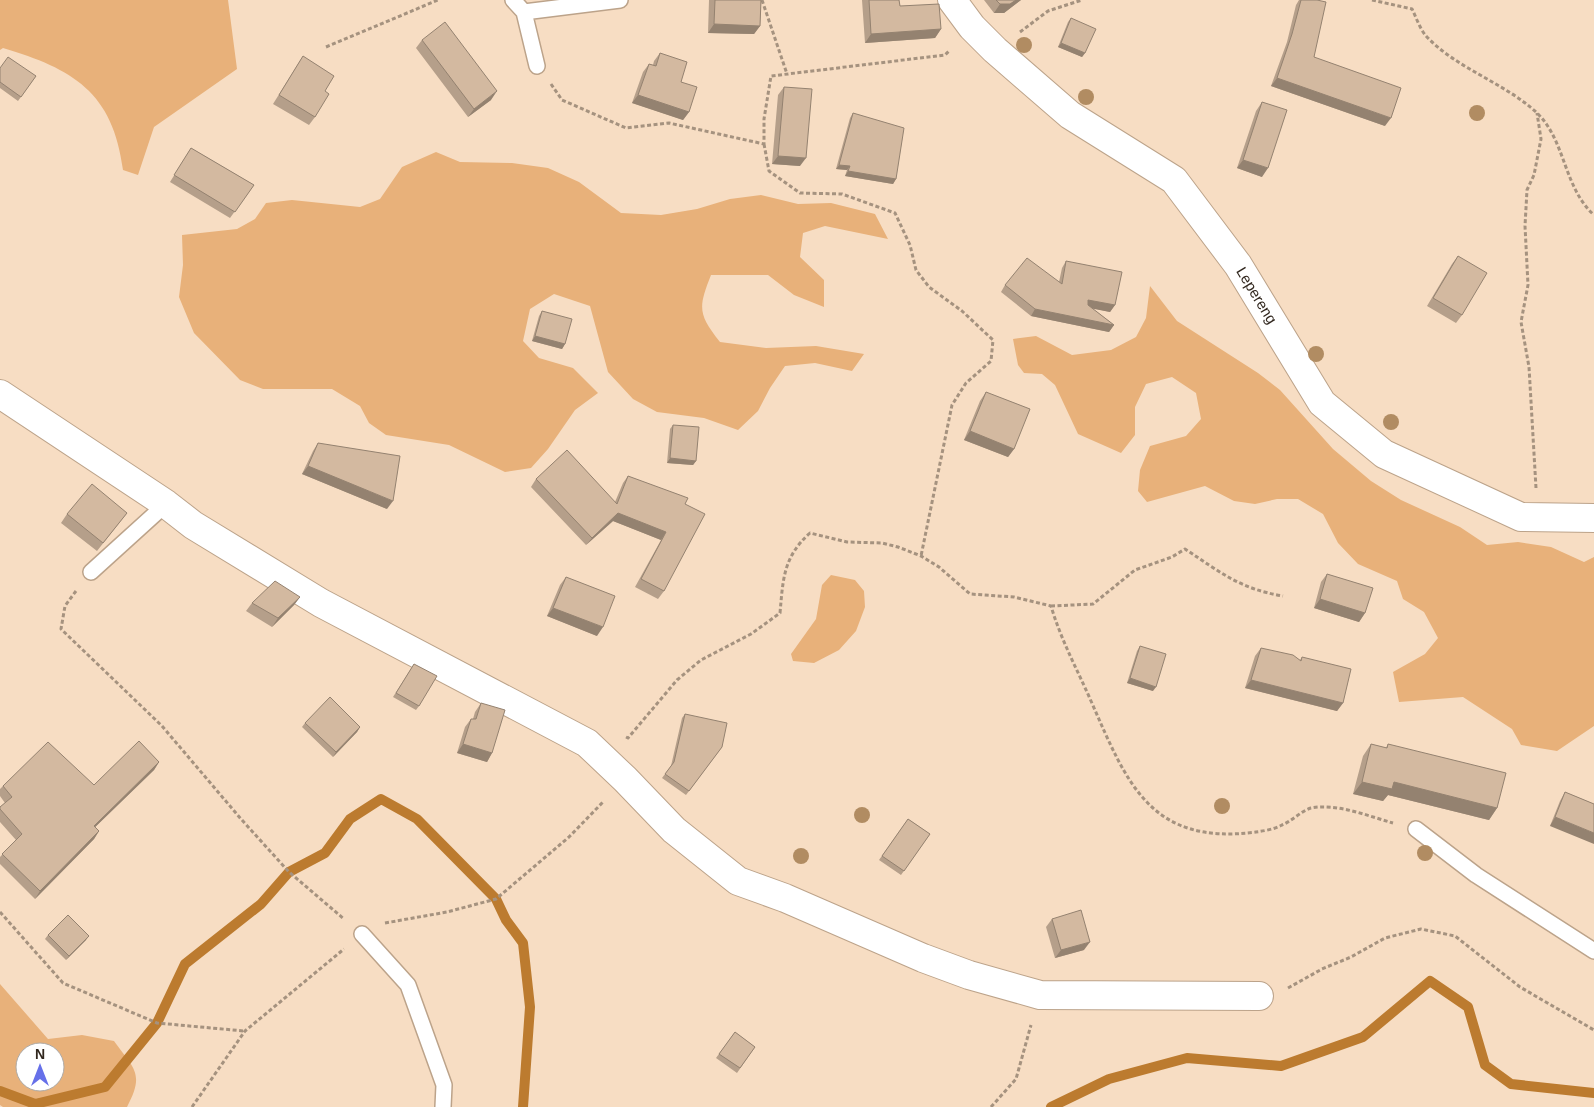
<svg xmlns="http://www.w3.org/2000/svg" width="1594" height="1107" viewBox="0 0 1594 1107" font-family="Arial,sans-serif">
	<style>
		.green { fill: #e8b17a; fill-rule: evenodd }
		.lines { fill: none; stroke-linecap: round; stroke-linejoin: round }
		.stream { stroke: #bc7b2f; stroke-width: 10 }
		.lane-casing { stroke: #bca38a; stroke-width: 18 }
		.street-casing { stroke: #bca38a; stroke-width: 30 }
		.path { stroke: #a5927f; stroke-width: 3; stroke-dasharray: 4 2.5; stroke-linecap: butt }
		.lane { stroke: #fff; stroke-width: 15 }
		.street { stroke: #fff; stroke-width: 28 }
		.tree { fill: #b18c62 }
		.wall { fill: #b59f8a }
		.shaded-wall { fill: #948270 }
		.building { fill: #d3b9a0; stroke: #948270 }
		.labels { text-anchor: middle; stroke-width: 4.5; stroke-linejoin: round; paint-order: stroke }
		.street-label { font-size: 15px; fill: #31271e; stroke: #fff }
	</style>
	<rect width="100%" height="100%" fill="#f7ddc3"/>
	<path class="green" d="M0,0h228l9,69 -83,58 -16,48 -15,-5c-10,-78 -50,-101 -120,-122l-3,2z
		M436,152l24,10 52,1 36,5 31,14 42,31 40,2 36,-6 33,-10 31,-4 37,9 33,-1 44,11 13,25 -63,-13 -22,7 -3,24 24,23v27l-30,-12 -26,-20h-57c-13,33 -13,39 9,67l46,6 50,-2 48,8 -12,17 -37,-8 -30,3 -15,22 -12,23 -20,19 -34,-12 -47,-6 -24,-13 -25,-27 -18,-66 -36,-12 -24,15 -7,32 16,17 34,10 25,25 -23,17 -27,39 -17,19 -26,4 -56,-27 -63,-10 -17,-12 -9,-17 -28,-17h-69l-23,-9 -46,-47 -15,-36 4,-32 -1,-30 55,-6 18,-10 11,-16 26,-3 68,7 20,-8 22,-32z
		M1150,286l27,35 81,52 22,17 53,59 38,32 30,19 59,27 27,18 31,-3 33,5 33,15 10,-5v169l-37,25 -36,-6 -9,-16 -49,-32 -64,5 -6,-30 32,-18 13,-16 -14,-26 -21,-13 -6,-18 -39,-17 -20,-21 -15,-29 -25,-15h-21l-22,5 -21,-3 -29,-15 -58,16 -9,-11 2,-21 10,-24 36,-10 15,-17 -5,-26 -24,-16 -26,7 -11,23v28l-14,18 -43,-19 -23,-49 -13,-11 -18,-1 -6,-8 -5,-26 23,-3 36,19 39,-5 25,-13 10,-19z
		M831,575l24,5 9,11 1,16 -9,24 -17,19 -25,13 -21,-2 -2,-7 25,-35 6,-34z
		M0,984l48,55 34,-4 32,6c20,28 31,32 13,66h-124l-3,-2zM25,1052h30v30h-30z"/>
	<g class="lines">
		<path class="stream" d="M0,1091l35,13 70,-17 52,-64 28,-59 76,-60 28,-32 36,-19 25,-34 31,-20 36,20 79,80 10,21 17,23 7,64 -7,100
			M1051,1107l58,-28 78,-21 94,8 82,-29 67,-56 38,26 17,58 26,19 83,9"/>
		<g class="lane-casing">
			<path id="lane" d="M513,0l11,12 96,-12
				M524,12l13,54
				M91,572l75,-68
				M1416,829l60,46 118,76
				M362,934l46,51 36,100 -1,22"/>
		</g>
		<g class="street-casing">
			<g id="street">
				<path id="s1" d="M952,0l20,27 23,23 75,65 104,65 64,85 84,138 62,51 137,63 73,1"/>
				<path d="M0,394l166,110 27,21 128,78 266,140 38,36 49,51 64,51 47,17 138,60 46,17 71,20 219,1"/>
			</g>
		</g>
		<path class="path" d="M762,0l25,74
			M1372,0l40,9c4,8 8,20 14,27 31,33 77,46 110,76 30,28 27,75 58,103
			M1020,32l28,-21 34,-11
			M326,47l112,-47
			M551,84l11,16 64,28 43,-5 95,21v-25l7,-43 174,-21 5,-5
			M764,144l5,27 31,22 42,1 53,19 15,32 6,25 13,17 33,24 31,29 -2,21 -25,22 -14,22 -31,151
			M1536,488l-7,-121 -8,-45 7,-37 -3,-59 2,-36 7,-15 7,-36 -4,-26
			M76,591l-11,15 -4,23 101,97 79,93 48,53 55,47
			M1051,606l42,-2 42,-34 37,-13 13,-8c35,23 55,40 98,47
			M626,737l2,1 49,-58 24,-20 50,-26 29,-21c3,-33 3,-56 30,-80l37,9 35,1 16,4 23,9 18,11 31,27 44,3 37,9c10,34 26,63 40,95 36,82 59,145 165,131 8,-1 19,-3 26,-7 10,-4 19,-14 29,-17 26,-5 57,8 82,15
			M0,912l63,71 94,40 87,8
			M385,923l62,-11 49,-13 73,-62 34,-35
			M1288,988l34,-19 29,-12 34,-19 36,-9 34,7 65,51 74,43
			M192,1107l53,-76 99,-82
			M991,1107l25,-28 15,-54"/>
		<use href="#lane" class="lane"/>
		<use href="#street" class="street"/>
	</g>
	<g class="tree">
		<circle cx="1024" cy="45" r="8"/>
		<circle cx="1086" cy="97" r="8"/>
		<circle cx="1477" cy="113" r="8"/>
		<circle cx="1316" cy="354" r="8"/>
		<circle cx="1391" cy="422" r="8"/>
		<circle cx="1222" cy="806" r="8"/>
		<circle cx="862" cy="815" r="8"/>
		<circle cx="1425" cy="853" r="8"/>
		<circle cx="801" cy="856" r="8"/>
	</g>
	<path class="wall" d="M709,0h52l-1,26 -6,8 -46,-1z
		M862,0h37l1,6 41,23 -6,9 -70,5z
		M984,0h37l-17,13h-10z
		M1299,0h18l-3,57 71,69 -114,-40 16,-44 9,-37z
		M1071,18l14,35 -3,4 -24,-10 10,-25z
		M422,40l69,60 -23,17 -52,-69z
		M660,53l21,29 8,30 -6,8 -51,-17 11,-31 6,-8 4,1 1,-4z
		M303,56l22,35 -10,26 -6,8 -36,-21z
		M0,68l36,8 -18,25 -18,-13z
		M784,87l16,79 -28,-2 6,-69z
		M1262,102v75l-25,-9 19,-57z
		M853,113l43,66 -3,5 -48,-8 2,-6 -11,-1 14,-51z
		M191,148l63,37 -24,33 -60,-36z
		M1458,256l4,59 -6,8 -29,-17 25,-42z
		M1066,261l49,44 -5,7 -18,-4 22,17 -5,7 -78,-16 -30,-24 4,-7 54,-3 3,-14z
		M542,311l23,33 -3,5 -30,-8 7,-25z
		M986,392l28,57 -6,8 -44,-17 16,-39z
		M673,425l23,36 -3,4 -26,-2 3,-34z
		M318,443l69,66 -85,-35 11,-23z
		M628,476l57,28 -21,87 -6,8 -23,-12 26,-47 -48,-19 -27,24 -55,-58 5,-8 79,23 8,-19z
		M127,513l-30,38 -36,-28 6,-9z
		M1327,574l38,39 -6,9 -45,-14 7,-26z
		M566,577l31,59 -50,-20 13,-31z
		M300,597l-6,8 -22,22 -26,-16 6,-8z
		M1140,646l13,45 -26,-8 10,-32z
		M1261,648l39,12 2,-3 41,46 -6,8 -92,-23 10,-32z
		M414,664l5,42 -3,4 -23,-13z
		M481,703l11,50 -5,9 -30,-9 8,-26 6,-8h2l2,-7z
		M685,714l37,33 -36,48 -24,-17 9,-12 11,-48z
		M305,723l55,4 -3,5 -24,25 -31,-30z
		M1371,744l15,4 2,-4 109,64 -8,12 -101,-25 -5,6 -30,-7 10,-38z
		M159,762l-5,8 -59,57 4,4 -5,8 -59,60 -35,-35v-7l16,-17 -16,-18v-15l5,-4 -5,-7v-7l3,-3 91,-1z
		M1565,792l29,12 -44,22 10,-25z
		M908,819l22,15 -29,41 -22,-15z
		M1052,919l32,31 -29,8 -9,-31z
		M48,935l38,5 -20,20 -21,-21z
		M735,1032l20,15 -18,26 -21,-15z"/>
	<path class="shaded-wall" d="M1016,0h5l-17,13h-10l6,-9z
		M714,24l46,2 -6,8 -46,-1z
		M941,29l-6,9 -70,5 6,-9z
		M1061,43l24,10 -3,4 -24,-10z
		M1277,78l114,40 -6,8 -114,-40z
		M497,91l-6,9 -23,17 6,-8z
		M638,95l51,17 -6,8 -51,-17z
		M778,156l28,2 -6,8 -28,-2z
		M1243,160l25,8 -6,9 -25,-9z
		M839,165l11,1 -3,4 -11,-1z
		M848,171l48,8 -3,5 -48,-8z
		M1088,300l27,5 -5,7 -26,-5z
		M1035,309l79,16 -5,7 -78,-16z
		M535,336l30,8 -3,5 -30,-8z
		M970,431l44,18 -6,8 -44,-17z
		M670,458l26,3 -3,4 -26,-2z
		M308,466l85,35 -6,8 -85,-35z
		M618,513l48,19 -5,8 -48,-19 -27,24 6,-7z
		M300,597l-6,8 -22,22 6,-9z
		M1320,599l45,14 -6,9 -45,-14z
		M553,608l50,19 -6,9 -50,-20z
		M1130,678l26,9 -3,4 -26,-8z
		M1251,680l92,23 -6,8 -92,-23z
		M360,727l-3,5 -24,25 3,-5z
		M463,744l29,9 -5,9 -30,-9z
		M159,762l-5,8 -66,64 6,-8z
		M1362,782h32l103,26 -8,12 -101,-25 -5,6 -30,-7z
		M1555,817l39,16v11l-44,-18z
		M99,831l-5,8 -59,60 5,-8z
		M89,936l-3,4 -20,20 3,-4z
		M1090,942l-6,8 -29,8 6,-8z"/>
	<path class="building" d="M715,0h46l-1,26 -46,-2z
		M869,0h30l1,6 39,-2 2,25 -70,5z
		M996,0h20l-6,4h-10z
		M1301,0h16l9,2 -12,55 87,31 -10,30 -114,-40 15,-44z
		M1071,18l25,11 -11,24 -24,-10z
		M445,22l52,69 -23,18 -52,-69z
		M660,53l27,9 -6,20 16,5 -8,25 -51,-17 11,-31 7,2z
		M303,56l31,20 -9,15 4,3 -14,23 -36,-22z
		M8,57l28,19 -15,21 -21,-15v-14z
		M784,87l28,2 -6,69 -28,-2z
		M1262,102l25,8 -19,58 -25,-8z
		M853,113l51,15 -8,51 -48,-8 2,-5 -11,-1z
		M191,148l63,37 -19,27 -61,-37z
		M1458,256l29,17 -25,42 -29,-17z
		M1027,258l35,26 4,-23 56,11 -7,33 -27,-5v5l26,20 -79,-16 -30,-24z
		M542,311l30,8 -7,25 -30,-8z
		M986,392l44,17 -16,40 -44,-18z
		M673,425l26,2 -3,34 -26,-3z
		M318,443l82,13 -7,45 -85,-35z
		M567,450l50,54 11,-28 60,22 -3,6 20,10 -41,77 -23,-12 25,-47 -48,-19 -26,25 -56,-59z
		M92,484l35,29 -24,30 -36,-29z
		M1327,574l46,14 -8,25 -45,-14z
		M566,577l49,19 -12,31 -50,-19z
		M275,581l25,16 -22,21 -26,-15z
		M1140,646l26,8 -10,33 -26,-9z
		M1261,648l32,7 8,6 1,-4 49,12 -8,34 -92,-23z
		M414,664l23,12 -18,30 -23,-13z
		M330,697l30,30 -24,25 -31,-29z
		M481,703l24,7 -13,43 -29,-9 8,-25h5z
		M685,714l42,9 -5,24 -33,44 -24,-17 9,-12z
		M139,741l20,21 -65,64 5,5 -59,60 -38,-37 20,-20 -22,-25v-2l12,-10 -9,-11 45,-44 46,43z
		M1371,744l16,4 1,-4 118,29 -9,35 -103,-26 -2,7 -30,-7z
		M1565,792l29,12v29l-39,-16z
		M908,819l22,15 -26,37 -22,-15z
		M1081,910l9,32 -29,8 -9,-31z
		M68,915l21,21 -20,20 -21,-21z
		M735,1032l20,15 -15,21 -21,-14z"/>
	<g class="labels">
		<g class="street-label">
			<text dy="5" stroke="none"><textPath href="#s1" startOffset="430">Lepereng</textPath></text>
		</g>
	</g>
	<g transform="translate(40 1067)"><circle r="24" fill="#ffffff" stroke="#ada9a5"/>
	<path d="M0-4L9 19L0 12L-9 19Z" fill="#6670e9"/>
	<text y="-8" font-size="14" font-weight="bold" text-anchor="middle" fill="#31271e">N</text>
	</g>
</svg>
